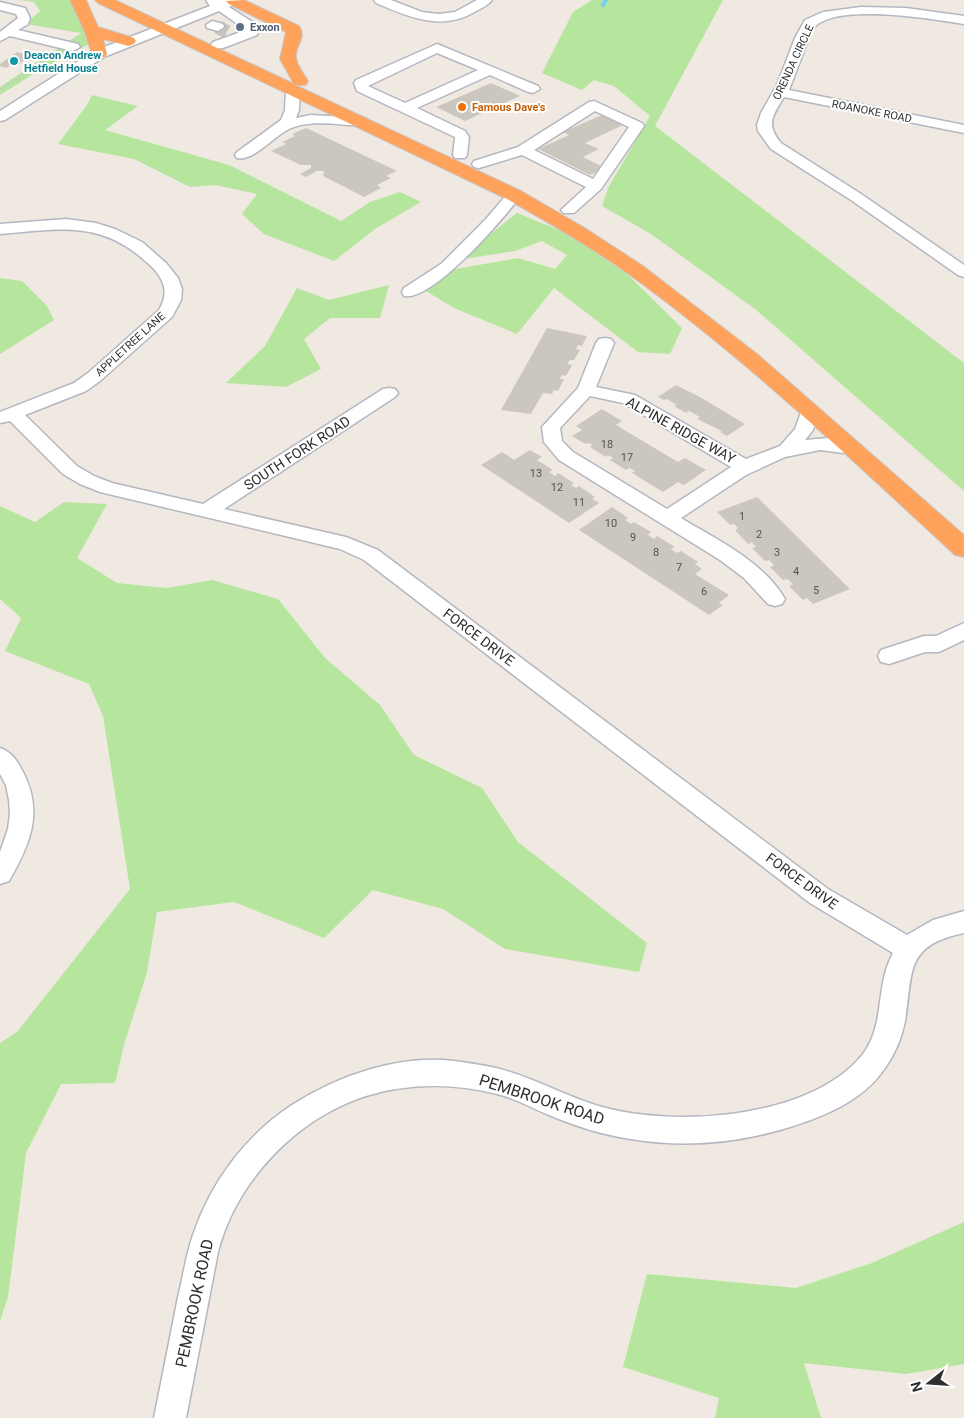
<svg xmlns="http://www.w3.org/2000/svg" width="964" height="1418" viewBox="0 0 964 1418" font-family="Roboto,sans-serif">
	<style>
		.green { fill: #b6e59e }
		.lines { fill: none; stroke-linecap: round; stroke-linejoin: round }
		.stream { stroke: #75cff0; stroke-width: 4 }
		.building { fill: #cbc7bf }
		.minor-tunnel { stroke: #c8c4bd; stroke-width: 14; stroke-dasharray: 14 7; stroke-linecap: butt }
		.minor-casing { stroke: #b4b7c1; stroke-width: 3 }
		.highway-casing { stroke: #c9c9c9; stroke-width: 2 }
		.path { stroke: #c9c9c9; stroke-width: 2; stroke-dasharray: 2.5 2; stroke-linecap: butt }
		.minor { fill: #fff; fill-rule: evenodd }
		.highway { fill: #ffa35c; fill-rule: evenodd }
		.service-dot { fill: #5c6f8a; stroke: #fff; stroke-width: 2 }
		.culture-dot { fill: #0f9aa8; stroke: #fff; stroke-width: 2 }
		.food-dot { fill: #e8710a; stroke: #fff; stroke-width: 2 }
		.labels { text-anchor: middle; stroke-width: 4; stroke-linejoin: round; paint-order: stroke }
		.far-service-label { font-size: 11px; font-weight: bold; fill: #4e5e75; stroke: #fff; text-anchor: start }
		.far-culture-label { font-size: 11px; font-weight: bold; fill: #0d838f; stroke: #fff; text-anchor: start }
		.far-street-label { font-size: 11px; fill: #2e2e2e; stroke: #fff }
		.far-food-label { font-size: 11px; font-weight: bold; fill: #c56008; stroke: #fff; text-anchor: start }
		.number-label { font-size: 11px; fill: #555452 }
		.street-label { font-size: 14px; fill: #2e2e2e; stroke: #fff }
		.near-street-label { font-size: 16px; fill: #2e2e2e; stroke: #fff }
	</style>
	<rect width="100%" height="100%" fill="#efe9e1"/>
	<path class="green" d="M20,0h49l22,43 -53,28 -38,24v-8l81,-54 -55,-9 14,-13 -6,-9z
		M592,0h131l-68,126 309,237v128l-209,-182 -104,-75 -49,-28 6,-18 42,-72 -36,-30 -20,-6 -12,10 -40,-17 31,-61z
		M92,95l46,11 -33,24 124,35 112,56 29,-19 30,-10 21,10 -46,27 -41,32 -70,-27 -22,-20 15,-20 -42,-9 -25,2 -56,-28 -76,-15 29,-39z
		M517,213l52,21 58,40 55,54 -12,26 -32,-2 -84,-64 -37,46 -63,-26 -33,-20 23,-17 74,-13 37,11 12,-14 -25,-14 -27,10 -58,9z
		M0,278l22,3 25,25 7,14 -54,34z
		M389,285l-9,33h-50l-26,21 17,30 -35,18 -60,-4 39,-37 32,-58 32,12z
		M64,502l43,2 -30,54 40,25 50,5 45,-8 66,19 47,59 55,47 34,50 68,33 36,54 129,101 -8,29 -134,-23 -62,-40 -70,-19 -49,48 -90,-36 -77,10 -10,60 -23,73 -9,38 -54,1 -35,69 -18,144 -8,24v-278l17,-11 113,-143 -27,-173 -14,-32 -84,-33 16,-33 -21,-19v-93l35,16z
		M964,1222v142l-58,10 -102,-11 17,55h-106l4,-20 -96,-31 24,-93 149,14 76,-25z"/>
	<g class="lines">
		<path class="stream" d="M603,5l3,-5"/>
	</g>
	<path class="building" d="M17,52l11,3 -4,3h3l-9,7 -6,-1 -6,4 -6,-2v-2z
		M491,83l29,13 -55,25 -29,-14z
		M602,115l21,10 -38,18 14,6 -16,8 22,11 -15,7 -52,-26 31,-14 -6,-3z
		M306,128l91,43 -11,5 5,2 -14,7 4,3 -17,9 -41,-21 1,-5h-7l-11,6 -6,-3 11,-6v-3h-10l-30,-14 15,-7 -4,-2 13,-6 -3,-2z
		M547,328l40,8 -5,10 -4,-1 -2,4 4,1 -6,10h-4l-3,4 5,1 -6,11 -4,-1 -2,4h4l-6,12 -4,-1 -2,4 -9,-1 -12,21 -30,-4z
		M676,385l24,12 45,27 -18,12 -7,-4 2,-1 -25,-12 3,-2 -11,-6 -3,2 -12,-7 3,-1 -10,-6 -3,1 -6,-3z
		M602,409l20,12 -6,4 62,37 7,-4 21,12 -22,15 -6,-3 -15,10 -31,-19 3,-2 -6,-3 -3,2 -16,-10 3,-2 -5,-3 -2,2 -16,-10 3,-2 -5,-2 -3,1 -13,-8 10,-6 -6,-4z
		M530,450l12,7 -5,3 16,10 -4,2 6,4 3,-3 16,10 -3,2 5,3 3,-2 16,11 -3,2 7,4 -30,20 -88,-58 21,-13 12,8z
		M757,497l93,92 -37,15 -6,-6 -4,2 -14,-14 4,-2 -6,-5 -4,1 -13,-13 4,-2 -5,-5 -4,1 -13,-13 4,-1 -4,-5 -4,2 -13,-14 3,-2 -4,-4 -4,1 -13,-13z
		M612,507l16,11 -3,2 6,4 3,-2 17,10 -3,3 6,4 3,-3 18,11 -4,2 6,4 4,-2 17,11 -3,2 7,5 -7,5 34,21 -10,8 4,2 -14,10 -130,-85z"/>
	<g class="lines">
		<path class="minor-tunnel" d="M218,27l9,5"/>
		<g class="minor-casing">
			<path id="minor" d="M206,0h36l-13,7 28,18 1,7 -1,3 -34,13h-10l-2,-3 2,-3 33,-12 -27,-19 -115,46 -99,63 -5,1v-10l94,-60 116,-45z
				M374,0h17l31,12 17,2 16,-2 22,-12h15c-4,5 -10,8 -16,11 -33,21 -68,6 -100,-8z
				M0,2l25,6 5,10 -2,6 -10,6 60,14 2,3 -7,4 -63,-15 -10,5v-9l18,-14 -2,-4 -16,-4z
				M861,7l45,1 58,8v8c-30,-5 -134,-23 -152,6l-23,60 175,35v8l-180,-36c-11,18 -19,27 -3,46l80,51 103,71v12l-6,-2 -107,-75 -80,-51 -13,-18 -1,-6 4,-12 16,-28 18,-47 10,-18 18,-8z
				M212,21l11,3 1,3 -6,4 -11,-3 -1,-3z
				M437,44l101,42 2,3 -7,4 -5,-1 -38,-17 -73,33 48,23 4,6 -2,18 -2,3h-10l-2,-3 2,-18 -98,-46 -3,-8 2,-3zM437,53l41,17 -73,33 -37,-17z
				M293,86l7,4 -1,20 -3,8 15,-3 51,3 5,1 2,3 -2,3 -5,1c-23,-1 -51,-7 -73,3 -15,7 -36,33 -52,29l-2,-3 2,-3 44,-32 4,-10 1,-20z
				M594,101l48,22 2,3 -43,63 -27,24h-10l-3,-3 25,-23 -64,-32 -43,13 -5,-1 -2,-3 2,-3 44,-14 71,-45zM595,111l34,16 -36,52 -59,-29z
				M514,190l5,2 3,3 -3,3c-17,22 -87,104 -115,98l-2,-4 2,-4 37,-24 45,-45 23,-27z
				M66,219l30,4 19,6 27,13 24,21 12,15 4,11 -1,11 -9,17 -72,64 -14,10 -61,24 52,51 17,10 18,7 91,21 180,-115 6,-1 6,1 3,4 -3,4 -171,112 122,28 32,13 450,339 79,46 26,-15 31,-9v22c-60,12 -51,40 -59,88 -3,16 -10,33 -20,47 -21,32 -60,48 -95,59 -51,16 -106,21 -159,12 -28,-4 -56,-13 -82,-24 -17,-7 -34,-17 -52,-21 -43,-11 -89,-11 -131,2 -69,22 -130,85 -148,156l-32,166h-32c8,-40 16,-80 24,-121 5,-20 8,-42 15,-62 18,-53 52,-99 99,-130 46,-29 106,-51 162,-44 14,2 29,4 42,7 37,9 70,29 106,39 72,20 199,12 254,-45 32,-32 17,-72 37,-109l-83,-50 -446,-343 -24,-11 -240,-57 -20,-8 -17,-10 -53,-53 -10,2v-11l74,-29 14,-10 71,-63c10,-17 6,-30 -8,-44 -49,-47 -90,-37 -151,-32v-10z
				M605,338l6,1 3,4 -18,44 39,8 111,64 34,-13 15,-17 8,-22 6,-2 6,2 3,4 -5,19 -8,10 23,-2 30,6 2,4 -2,4 -7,2 -31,-4 -35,7 -39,18 -65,43c36,22 82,43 104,81l-3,5 -7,2 -7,-2 -24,-26 -24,-18 -161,-100 -15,-18 -2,-15 36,-39 18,-45 3,-4zM590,396l33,7 108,64 -64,42 -94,-57 -11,-11 -2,-13z
				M964,623v17l-25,12h-14l-36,12 -8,-2 -3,-6 3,-6 43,-14h12z
				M0,748c12,4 18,14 23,24 21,41 7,72 -14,109l-9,3v-32l8,-23 2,-15 -1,-14 -3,-15 -6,-11z"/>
		</g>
		<g class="highway-casing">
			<path id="highway" d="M70,0h16l12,27 36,11 2,3 -2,3 -6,2 -25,-7 4,15 -2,3h-12l-9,-27z
				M95,0h20l179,84 -14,-25 6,-27 -57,-28 -3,-3 18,-1 55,26c8,11 -3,18 -3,30 0,9 8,18 12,25l-2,4h-11l226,106 62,36 60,39 114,88 207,181v22l-9,-2c-105,-97 -209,-196 -325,-280 -39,-28 -81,-52 -123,-76l-409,-196z"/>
		</g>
		<path class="path" d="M0,90l52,-34"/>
		<use href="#minor" class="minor"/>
		<use href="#highway" class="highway"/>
	</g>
	<circle class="service-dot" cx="240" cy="27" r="5"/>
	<circle class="culture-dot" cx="14" cy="61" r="5"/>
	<circle class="food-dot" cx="462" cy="107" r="5"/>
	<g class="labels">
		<g class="far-service-label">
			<text x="250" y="31">Exxon</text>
		</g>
		<g class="far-culture-label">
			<text x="24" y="59">Deacon Andrew<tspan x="24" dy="13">Hetfield House</tspan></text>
		</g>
		<g class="far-street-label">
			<text transform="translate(793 62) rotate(-65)" y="4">ORENDA CIRCLE</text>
			<text transform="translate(872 111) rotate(11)" y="4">ROANOKE ROAD</text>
			<text transform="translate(130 344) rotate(-42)" y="4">APPLETREE LANE</text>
		</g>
		<g class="far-food-label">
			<text x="472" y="111">Famous Dave's</text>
		</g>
		<g class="number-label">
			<text x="607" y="448">18</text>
			<text x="627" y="461">17</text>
			<text x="536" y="477">13</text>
			<text x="557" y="491">12</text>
			<text x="579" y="506">11</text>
			<text x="742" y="520">1</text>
			<text x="611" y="527">10</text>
			<text x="759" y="538">2</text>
			<text x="633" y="541">9</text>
			<text x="656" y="556">8</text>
			<text x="777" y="556">3</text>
			<text x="679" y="571">7</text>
			<text x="796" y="575">4</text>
			<text x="816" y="594">5</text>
			<text x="704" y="595">6</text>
		</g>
		<g class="street-label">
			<text transform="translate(681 430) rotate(29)" y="5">ALPINE RIDGE WAY</text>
			<text transform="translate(297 453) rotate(-33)" y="5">SOUTH FORK ROAD</text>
			<text transform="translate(479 637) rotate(37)" y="5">FORCE DRIVE</text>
			<text transform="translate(802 881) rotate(36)" y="5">FORCE DRIVE</text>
		</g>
		<g class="near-street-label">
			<text transform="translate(542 1099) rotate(18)" y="6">PEMBROOK ROAD</text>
			<text transform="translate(194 1303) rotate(-78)" y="6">PEMBROOK ROAD</text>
		</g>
	</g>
	<g transform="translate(929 1383) rotate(253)" stroke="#ffffff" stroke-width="4" paint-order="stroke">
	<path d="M0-4L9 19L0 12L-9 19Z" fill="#2e2e2e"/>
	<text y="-8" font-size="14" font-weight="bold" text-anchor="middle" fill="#2e2e2e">N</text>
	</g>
</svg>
